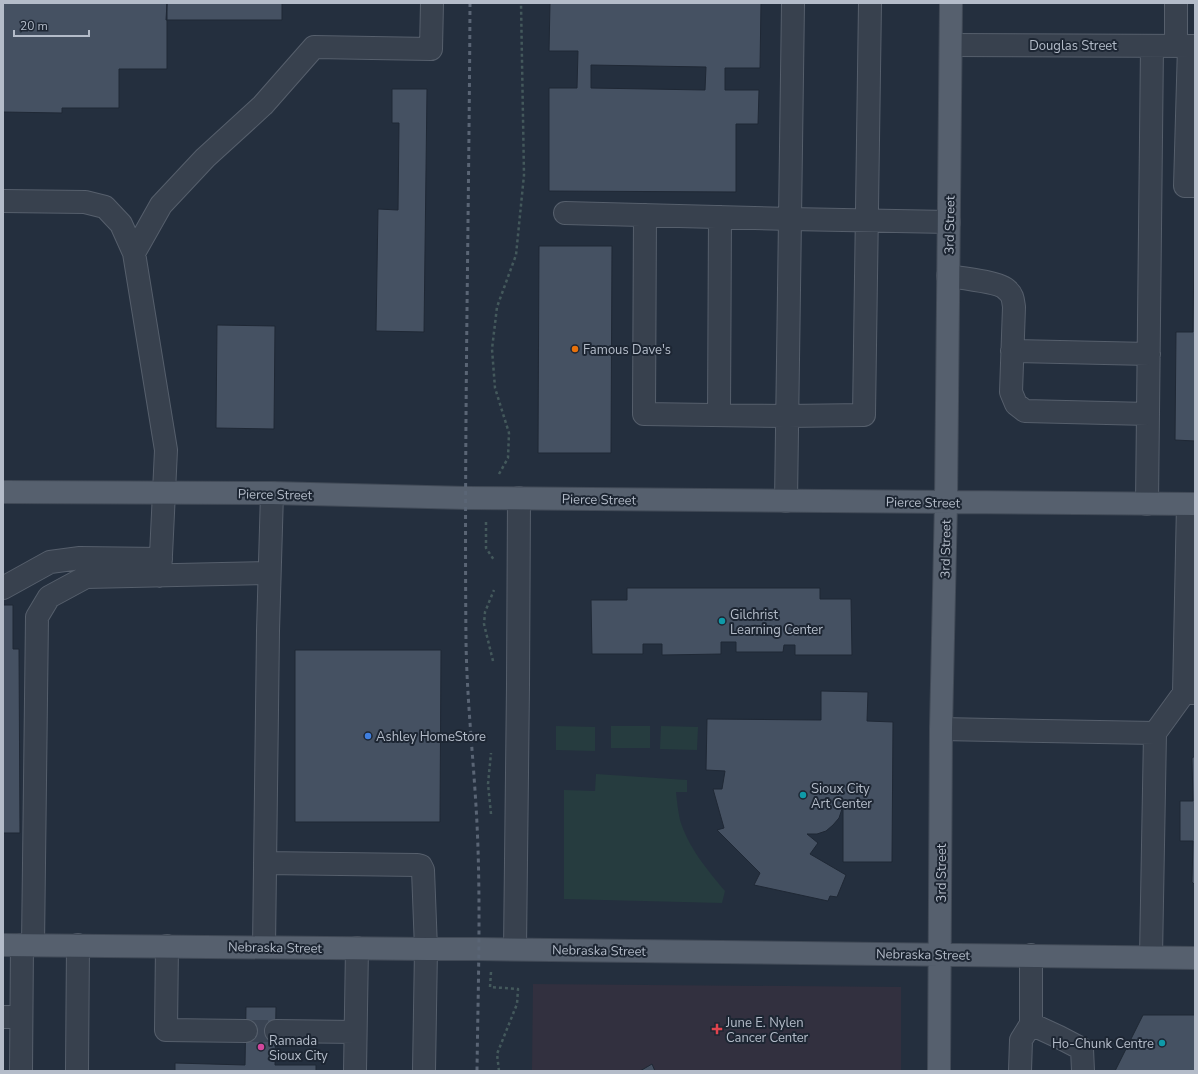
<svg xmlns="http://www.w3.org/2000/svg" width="1198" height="1074" viewBox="0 0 1198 1074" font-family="'Nunito Sans',sans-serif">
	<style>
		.medical { fill: #32303f }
		.green { fill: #263c3f }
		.building { fill: #455162; stroke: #1f2835; fill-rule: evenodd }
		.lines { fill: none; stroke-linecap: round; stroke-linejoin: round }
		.minor-tunnel { stroke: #3a4453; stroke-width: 22; stroke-dasharray: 22 11; stroke-linecap: butt }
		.minor-casing { stroke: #565f6c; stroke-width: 24 }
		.major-casing { stroke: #414a57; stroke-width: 24 }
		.path { stroke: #44595c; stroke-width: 2.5; stroke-dasharray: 3 3; stroke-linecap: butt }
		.minor { stroke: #38414e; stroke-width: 22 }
		.major { stroke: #56606e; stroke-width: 22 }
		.rail { stroke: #5a6575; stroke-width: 3; stroke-dasharray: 4 4; stroke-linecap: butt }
		.food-dot { fill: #e8710a; stroke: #1d2633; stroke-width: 1.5 }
		.culture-dot { fill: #0f9aa8; stroke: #1d2633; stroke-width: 1.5 }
		.shop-dot { fill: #3f7fe0; stroke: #1d2633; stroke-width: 1.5 }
		.health-dot { fill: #e0444e; stroke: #1d2633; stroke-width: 1.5 }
		.hotel-dot { fill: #d1479c; stroke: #1d2633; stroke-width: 1.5 }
		.labels { text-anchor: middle; stroke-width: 4; stroke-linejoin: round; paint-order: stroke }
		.street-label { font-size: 13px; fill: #b4bcc9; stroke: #1d2633 }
		.poi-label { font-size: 13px; fill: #b4bcc9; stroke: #1d2633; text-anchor: start }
	</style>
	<rect width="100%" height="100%" fill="#242f3e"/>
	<path class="medical" d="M533,984l368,3v84h-369z"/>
	<path class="green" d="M556,726l39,1v24l-39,-1z
		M611,726h39v22h-39z
		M661,726l37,1 -1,23 -37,-1z
		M596,774l91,6v12h-11c1,10 2,19 4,28 8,27 28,51 45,71l-3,12 -158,-4v-109l31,1z"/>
	<path class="building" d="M3,3h164v66h-48v39h-57v5l-59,-1z
		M167,3h115v17h-116z
		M550,3h211l-1,65h-35v22h34l-1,34h-22v68l-187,-1v-103h28l1,-37h-29zM591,65l115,2 -1,23 -114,-2z
		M392,89h35l-3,243 -48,-1 2,-122 20,1 1,-87h-7z
		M539,246h73l-1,207h-73z
		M1194,250h1v191l-20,-1 1,-108h17z
		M217,325l58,1 -1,103 -58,-1z
		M627,588h193v11h31l1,56h-57v-10h-11l-1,7h-47v-10h-15v12l-59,1v-11h-19v10h-51l-1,-54h36z
		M3,605h10v44h6l1,184h-17z
		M295,650h146l-1,172h-145z
		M821,691l47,1 -1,29 26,1 -1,140h-49v-62l-1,9 -3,9 -6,7 -7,6 -9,3h-10l11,9 -8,11 36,21 -9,22 -7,-1 -2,5 -74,-16 6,-12 -43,-43 7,-2 -11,-39h9l3,-18 -19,-1 1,-51 114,1z
		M1195,756v129l-3,-3 1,-41h-13v-40h13l-1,-43z
		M246,1007h30l-1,58h41v6h-141v-8l70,2z
		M1143,1015h52v56h-80z
		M652,1064l3,7h-15z"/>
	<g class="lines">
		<path class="minor-tunnel" d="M246,1031h30"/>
		<g class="minor-casing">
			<path id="minor" d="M793,3l-3,216 159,3
				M951,45l244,1
				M1176,46v-43
				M1189,46l-4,140h10
				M3,201l82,1 20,5 16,17 13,29 32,197 -6,126
				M565,213l225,6 -4,282
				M645,215l-1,199 143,2 77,-1 6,-412
				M134,253l27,-48 44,-47 58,-53 51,-58 117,2 1,-46
				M948,276c13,2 52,6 59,14 6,5 6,10 7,17l-3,85 5,12 9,7 123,3
				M1012,351l137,3
				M719,415l1,-198
				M1147,504l5,-458
				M1188,504l-4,189h11
				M3,588l47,-26 30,-4 81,1
				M941,729l214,4 29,-40
				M265,863l152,2 4,1 2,4 3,79 -2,122
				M33,945l4,-328 12,-20 37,-20 183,-4
				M167,946l-1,84 80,1
				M264,947l4,-316 4,-138
				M515,949l3,-264 1,-187
				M1031,955v69
				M1151,957l4,-224
				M3,1017h18
				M276,1031l79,1
				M21,1071l1,-126
				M77,1071l1,-126
				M355,1071l2,-123
				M1020,1071l1,-31 10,-16 28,13 23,12 1,22"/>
		</g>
		<g class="major-casing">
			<path id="major" d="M3,492l269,1 194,5 729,6
				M3,945l423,4h52l717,9
				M939,1071l2,-342 5,-227 5,-499"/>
		</g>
		<path class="path" d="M499,474l9,-16 1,-25 -14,-45 -3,-39 5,-42 19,-52 8,-80 -3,-172
			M486,522v26l8,12
			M493,661l-9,-37 1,-12 9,-22
			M491,814l-3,-30 3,-31
			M491,972l-1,15 28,2 -1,15 -20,50 2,17"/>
		<use href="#minor" class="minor"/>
		<use href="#major" class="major"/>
		<path class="rail" d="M470,3c-1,213 -6,426 -4,639 1,61 8,121 11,182 4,82 1,165 0,247"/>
	</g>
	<circle class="food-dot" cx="575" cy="349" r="4"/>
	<g class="culture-dot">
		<circle cx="722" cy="621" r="4"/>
		<circle cx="803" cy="795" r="4"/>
		<circle cx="1162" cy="1043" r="4"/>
	</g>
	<circle class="shop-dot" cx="368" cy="736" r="4"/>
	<path class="health-dot" d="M715 1023h4v4h4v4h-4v4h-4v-4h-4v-4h4z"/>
	<circle class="hotel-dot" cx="261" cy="1047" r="4"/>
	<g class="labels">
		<g class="street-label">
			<text x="1073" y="50">Douglas Street</text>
			<text transform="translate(949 225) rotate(-89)" y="5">3rd Street</text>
			<text transform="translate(275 494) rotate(1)" y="5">Pierce Street</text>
			<text transform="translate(599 499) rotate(1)" y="5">Pierce Street</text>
			<text transform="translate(923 502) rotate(1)" y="5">Pierce Street</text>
			<text transform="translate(945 549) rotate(-89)" y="5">3rd Street</text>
			<text transform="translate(941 873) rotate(-90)" y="5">3rd Street</text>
			<text transform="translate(275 947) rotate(1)" y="5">Nebraska Street</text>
			<text transform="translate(599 950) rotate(1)" y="5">Nebraska Street</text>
			<text transform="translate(923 954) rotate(1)" y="5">Nebraska Street</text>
		</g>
		<g class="poi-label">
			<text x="583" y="354">Famous Dave's</text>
			<text x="730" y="619">Gilchrist<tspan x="730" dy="15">Learning Center</tspan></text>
			<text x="376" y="741">Ashley HomeStore</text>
			<text x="811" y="793">Sioux City<tspan x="811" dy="15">Art Center</tspan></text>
			<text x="726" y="1027">June E. Nylen<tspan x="726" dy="15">Cancer Center</tspan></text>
			<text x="269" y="1045">Ramada<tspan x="269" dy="15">Sioux City</tspan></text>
			<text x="1154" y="1048" text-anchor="end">Ho-Chunk Centre</text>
		</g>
	</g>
	<rect width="1198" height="1074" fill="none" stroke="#b4bcc9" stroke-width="8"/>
	<path d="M14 30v6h75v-6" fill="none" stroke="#b4bcc9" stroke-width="2"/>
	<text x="20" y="30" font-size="12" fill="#b4bcc9" stroke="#1d2633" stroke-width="3" paint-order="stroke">20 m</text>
</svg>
